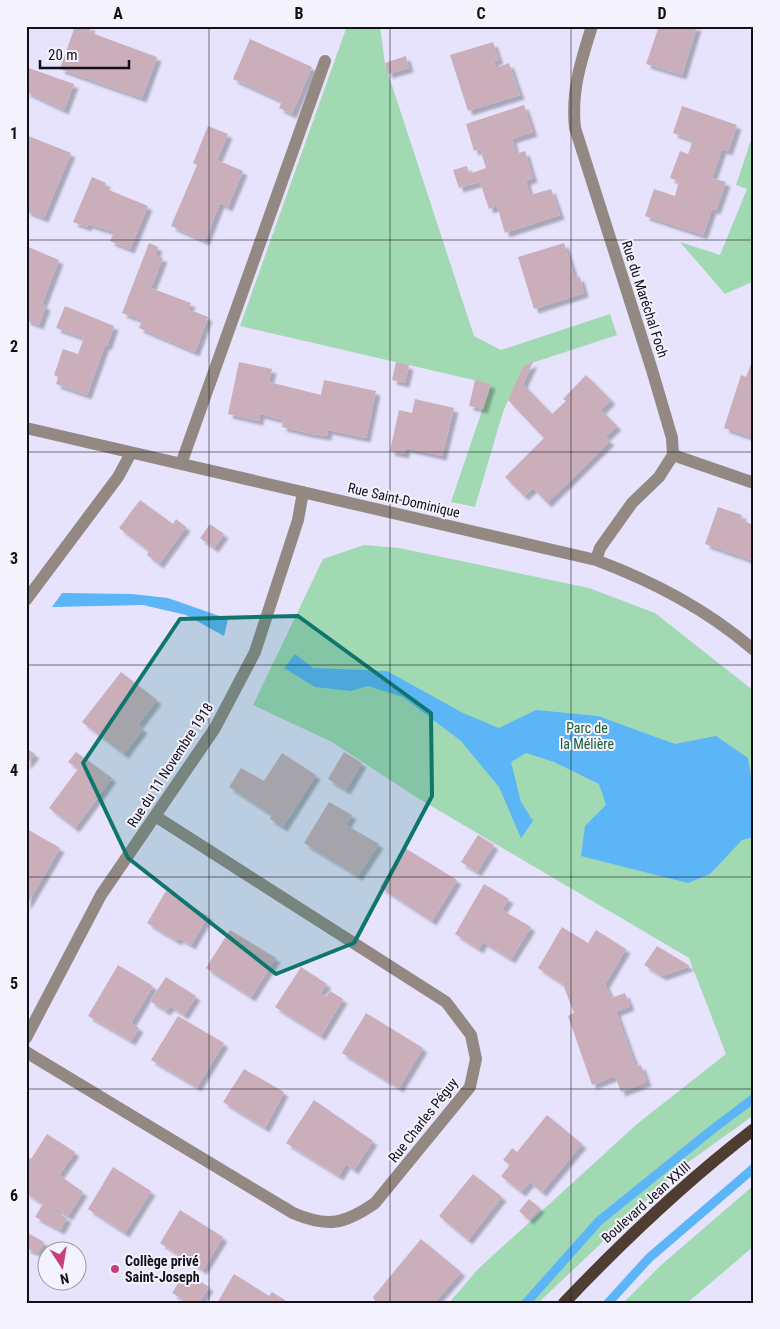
<svg xmlns="http://www.w3.org/2000/svg" width="780" height="1329" viewBox="0 0 780 1329" font-family="'Roboto Condensed',sans-serif">
	<style>
		.green { fill: #a1d9b3 }
		.water { fill: #5cb5f7 }
		.lines { fill: none; stroke-linecap: round; stroke-linejoin: round }
		.stream { stroke: #5cb5f7; stroke-width: 9 }
		.building { fill: #caafba; filter: url(#shadow) }
		.minor { stroke: #938882; stroke-width: 12 }
		.major { stroke: #4f3d32; stroke-width: 12 }
		.marked { fill: #0f766e; fill-opacity: 0.2; stroke: #0f766e; stroke-width: 4; stroke-linejoin: round }
		.grid { fill: none; stroke: #110f18; stroke-width: 1; stroke-opacity: 0.55 }
		.poi-dot { fill: #c7407e; stroke: #f4f2fd; stroke-width: 2 }
		.labels { text-anchor: middle; stroke-width: 4; stroke-linejoin: round; paint-order: stroke }
		.street-label { font-size: 14px; fill: #110f18; stroke: #f4f2fd }
		.park-label { font-size: 14px; fill: #186039; stroke: #f4f2fd }
		.poi-label { font-size: 14px; font-weight: bold; fill: #110f18; stroke: #f4f2fd; text-anchor: start }
		.neatline { fill: none; stroke: #110f18; stroke-width: 2 }
		.grid-label { font-size: 16px; text-anchor: middle; font-weight: bold; fill: #110f18 }
	</style>
	<defs>
		<filter id="shadow"><feDropShadow dx="4.5" dy="4.5" stdDeviation="1" flood-color="#0004"/></filter>
	</defs>
	<rect width="100%" height="100%" fill="#e7e3fd"/>
	<path class="green" d="M347,26h33l5,38 89,272 27,14 109,-36 7,21 -94,31 -20,46 -28,95 -24,-5 40,-118 -251,-58z
		M754,131v150l-29,13 -45,-52 40,13 27,-66 -11,-4z
		M364,545l35,3 190,40 66,25 99,78v424l-71,51 -145,137h-89l29,-34 159,-145 89,-70 -37,-96 -273,-161 -84,-55 -79,-37 70,-146z
		M754,1185v61l-67,57h-64l37,-37z"/>
	<path class="water" d="M62,593l70,1 36,4 60,21 -4,17 -38,-21 -43,-10 -91,2z
		M295,654l18,14 74,3 76,42 36,15 37,-18 62,6 77,28 41,-8 32,22 6,36v43l-12,3 -32,34 -22,9 -107,-27 4,-30 21,-21 -7,-21 -45,-22 -28,-9 -15,9 10,40 12,19 -12,17 -22,-51 -38,-46 -58,-44 -35,-11 -17,5 -36,-4 -31,-19z"/>
	<g class="lines">
		<path class="stream" d="M526,1303l73,-82 114,-92 41,-31
			M608,1303l41,-45 105,-90"/>
	</g>
	<path class="building" d="M75,26h16l-2,6 68,25 -15,41 -82,-29z
		M659,26h38l-15,49 -36,-11z
		M250,39l62,28 -20,47 -13,-6 3,-7 -49,-22z
		M493,42l6,18 -5,1 2,7 13,-5 11,32 -52,16 -18,-56z
		M406,56l3,12 -21,6 -3,-11z
		M26,67l48,17 -10,26 -38,-18z
		M524,105l9,27 -21,7 4,15 9,-3 8,27 -7,3 4,14 21,-6 9,26 -55,18 -8,-27 -8,3 -9,-27 -21,6 -6,-18 14,-4 2,8 17,-6 -6,-19 -6,2 -8,-27z
		M682,106l55,19 -9,26 -6,-2 -10,29 14,4 -10,28 -4,-1 -9,26 -58,-19 9,-27 21,7 4,-15 -9,-3 10,-27 8,3 5,-14 -20,-7z
		M208,126l20,8 -11,26 26,11 -15,36 -8,-4 -15,38 -34,-15 26,-61 -4,-2z
		M26,135l45,18 -27,65 -18,-7z
		M92,177l14,6 -2,5 44,18 -18,43 -20,-8 4,-9 -26,-8 -1,3 -14,-5z
		M149,243l9,4 -3,8 8,3 -12,30 40,15 -3,6 20,8 -13,35 -56,-24 3,-8 -20,-7z
		M564,243l11,35 5,-1 4,16 -50,16 -16,-52z
		M26,246l33,14 -17,44 4,2 -7,19 -13,-5z
		M65,306l49,20 -7,20 -2,-1 -18,50 -31,-11 2,-7 -4,-2 9,-26 15,5 6,-16 -28,-10z
		M239,362l33,7 -3,13 52,13 3,-15 52,11 -10,47 -38,-8 -1,6 -15,-2 -30,-7 1,-7 -23,-6 -1,7 -31,-7z
		M396,362l13,3 -4,18 -13,-3z
		M533,362l-10,22 29,30 14,-13 -3,-2 23,-24 25,25 -10,10 16,16 -12,11 5,4 -63,62 -14,-15 -9,8 -19,-19 39,-39 -36,-38 15,-34z
		M751,364l3,1v73l-30,-10 17,-53 5,2z
		M475,380l16,4 -8,25 -14,-3z
		M415,399l39,9 -12,48 -36,-8 -2,6 -14,-3 9,-41 13,3z
		M140,500l33,24 3,-5 10,8 -27,37 -12,-9 2,-4 -30,-23z
		M718,507l24,8 -1,5 13,5v36l-49,-17z
		M210,524l14,10 -10,14 -14,-10z
		M121,672l36,28 -19,25 5,4 -19,25 -42,-32z
		M26,748l9,6 -9,11z
		M76,752l36,26 -37,50 -26,-20 29,-39 -10,-7z
		M344,752l18,11 -16,27 -18,-11z
		M282,753l34,22 -33,52 -13,-8 2,-4 -43,-28 12,-19 23,13z
		M329,802l23,13 -6,10 33,19 -21,32 -54,-33z
		M27,829l33,19 -34,58v-76z
		M478,835l16,10 -17,27 -16,-10z
		M405,848l52,32 -25,41 -52,-34z
		M484,884l25,15 -7,11 29,17 -20,32 -28,-17 -4,7 -24,-15z
		M166,891l42,25 -17,29 -12,-7 -2,3 -30,-18z
		M562,927l26,16 8,-13 30,19 -21,35 6,14 14,-5 5,13 -14,6 20,55 5,-2 6,17 -26,10 -6,-16 -23,9 -24,-69 6,-3 -11,-29 -25,-16z
		M230,930l46,28 -25,39 -45,-29z
		M657,946l33,20 -28,10 -18,-11z
		M118,965l35,21 -22,37 8,5 -8,13 -43,-25z
		M301,967l26,17 -7,9 6,4 4,-6 13,8 -22,37 -46,-29z
		M166,977l30,19 -12,19 -14,-9 -4,5 -16,-10z
		M366,1013l57,35 -24,40 -57,-35z
		M178,1016l46,27 -27,44 -46,-27z
		M244,1069l40,23 -19,36 -42,-26z
		M314,1100l59,41 -19,29 -8,-6 -7,12 -53,-33z
		M547,1115l35,29 -40,48 -12,-10 -9,10 -20,-16 9,-11 -7,-5 9,-12 5,4z
		M47,1134l28,18 -16,23 24,17 -15,24 -12,-7 -1,2 12,7 -7,12 -25,-13 8,-13 -17,-11v-37l5,3z
		M113,1167l38,24 -26,42 -37,-24z
		M473,1174l29,23 -34,43 -29,-24z
		M529,1199l11,9 -11,12 -10,-9z
		M180,1210l43,27 -20,33 -43,-27z
		M26,1232l18,10 -6,11 -12,-5z
		M421,1239l40,33 -27,31h-30l-5,-4 -3,4h-20l-3,-6z
		M185,1272l24,15 -10,16h-10l-17,-10z
		M234,1274l35,22 3,-4 13,8 -1,3h-67z"/>
	<g class="lines">
		<path class="minor" d="M592,26c-11,35 -21,65 -17,102l77,242 20,68 1,17 -14,22 -27,26 -32,45 -4,12
			M26,428l570,132c58,22 110,49 158,90
			M673,455l81,28
			M181,464l144,-403
			M26,600l92,-123 13,-24
			M26,1038l75,-143 114,-167 40,-76 43,-132 5,-28
			M26,1052l267,161c35,15 52,11 82,-10l95,-116 6,-28 -5,-24 -25,-33 -291,-186"/>
		<path class="major" d="M564,1303c59,-62 121,-121 190,-174"/>
	</g>
	<path class="marked" d="M298,616l133,97 1,83 -78,147 -78,31 -148,-116 -45,-95 97,-144z"/>
	<path class="grid" d="M209,26v1277M390,26v1277M571,26v1277M26,240h728M26,452h728M26,665h728M26,877h728M26,1089h728"/>
	<circle class="poi-dot" cx="115" cy="1269" r="5"/>
	<g class="labels">
		<g class="street-label">
			<text transform="translate(645 299) rotate(72)" y="5">Rue du Maréchal Foch</text>
			<text transform="translate(404 500) rotate(13)" y="5">Rue Saint-Dominique</text>
			<text transform="translate(170 765) rotate(-57)" y="5">Rue du 11 Novembre 1918</text>
			<text transform="translate(423 1120) rotate(-52)" y="5">Rue Charles Péguy</text>
			<text transform="translate(646 1202) rotate(-42)" y="5">Boulevard Jean XXIII</text>
		</g>
		<g class="park-label">
			<text x="587" y="733">Parc de<tspan x="587" dy="16">la Mélière</tspan></text>
		</g>
		<g class="poi-label">
			<text x="125" y="1266">Collège privé<tspan x="125" dy="16">Saint-Joseph</tspan></text>
		</g>
	</g>
	<rect width="780" height="1329" fill="none" stroke="#f4f2fd" stroke-width="55"/>
	<g transform="translate(62 1266) rotate(168)"><circle r="24" fill="#f4f2fd" stroke="#9997a1"/>
	<path d="M0-4L9 19L0 12L-9 19Z" fill="#c7407e"/>
	<text y="-8" font-size="14" font-weight="bold" text-anchor="middle" fill="#110f18">N</text>
	</g>
	<path d="M40 60v8h89v-8" fill="none" stroke="#110f18" stroke-width="2.5"/>
	<text x="48" y="60" font-size="15" fill="#110f18" stroke="#f4f2fd" stroke-width="4" paint-order="stroke">20 m</text>
	<rect x="28" y="28" width="724" height="1274" class="neatline"/>
	<g class="grid-label">
		<text x="118" y="19">A</text>
		<text x="299" y="19">B</text>
		<text x="481" y="19">C</text>
		<text x="662" y="19">D</text>
		<text x="14" y="139">1</text>
		<text x="14" y="352">2</text>
		<text x="14" y="564">3</text>
		<text x="14" y="776">4</text>
		<text x="14" y="989">5</text>
		<text x="14" y="1201">6</text>
	</g>
</svg>
